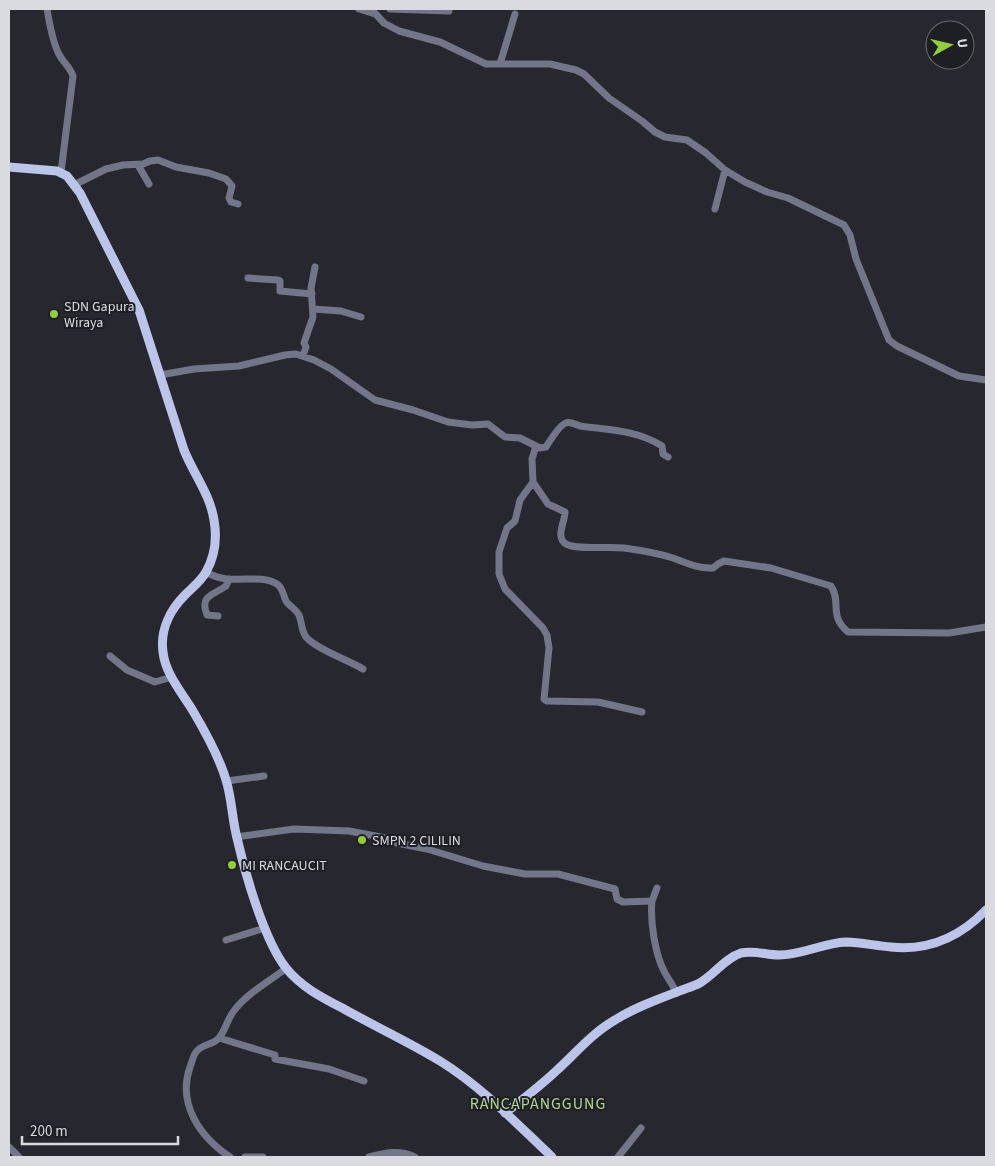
<svg xmlns="http://www.w3.org/2000/svg" width="995" height="1166" viewBox="0 0 995 1166" font-family="'Source Sans 3',sans-serif">
	<style>
		.lines { fill: none; stroke-linecap: round; stroke-linejoin: round }
		.minor { stroke: #727688; stroke-width: 7 }
		.major { stroke: #bdc4e9; stroke-width: 9 }
		.poi-dot { fill: #93cc3d; stroke: #1d1f25; stroke-width: 2 }
		.labels { text-anchor: middle; stroke-width: 4; stroke-linejoin: round; paint-order: stroke }
		.poi-label { font-size: 14px; fill: #dadbe0; stroke: #1d1f25; text-anchor: start }
		.quarter-label { font-size: 16px; letter-spacing: 1px; fill: #b6d791; stroke: #1d1f25 }
	</style>
	<rect width="100%" height="100%" fill="#27282f"/>
	<g class="lines">
		<path class="minor" d="M47,9c2,12 6,36 13,47 4,7 10,11 13,20l-12,96
			M359,9l16,5
			M371,9l13,14 15,8 41,11 46,22h64l26,6 8,4 25,24 33,23 13,11 10,5 22,3 19,13 19,17 20,12 22,10 21,6 56,27 6,10 6,24 33,81 8,6 62,30 27,4
			M390,9l59,2
			M500,64l15,-50
			M138,165l11,19
			M74,185l32,-16 17,-4 20,-1 7,-3 8,-1 18,7 33,6 17,6 6,7 -3,12 2,4 7,2
			M715,209l10,-39
			M248,278l30,2 2,1v10l32,3
			M313,309l28,2 20,6
			M303,356l3,-9 -2,-4 9,-26 -2,-29 4,-21
			M160,375l34,-6 45,-3 46,-11 11,-1 18,6 17,9 44,31 38,10 35,12 24,3 16,-1 17,13 15,1 20,10 6,-1c4,-6 13,-22 20,-24 4,-2 10,2 14,3 29,4 57,4 82,20l1,8 5,3
			M536,446l-4,13 1,23 15,22 17,8c0,10 -10,25 1,32 10,6 44,2 58,4 15,2 33,5 49,10 13,5 26,11 40,10l5,-4 6,-3 47,7 60,18c11,17 -3,29 17,46l101,1 37,-6
			M533,482l-13,18 -5,21 -8,7 -8,24v22l6,15 38,39 4,7 2,13 -5,51 3,2 51,1 44,10
			M206,572c24,15 51,0 71,12 6,4 6,11 9,17 3,5 10,8 13,14 3,7 2,15 7,22 10,12 42,23 57,32
			M218,616l-11,-1c-8,-20 7,-20 19,-29l3,-7
			M110,656l17,14 28,12 17,-5
			M227,781l37,-5
			M236,837l58,-8 55,2 37,7 11,5 30,6 56,17 26,5 16,3h33l57,15 2,10 6,3 29,-1c-2,20 3,53 12,70 4,8 9,14 12,21
			M652,901l5,-13
			M226,940l39,-12
			M219,1038l56,17v4l54,10 35,12
			M9,1147l10,10
			M230,1157c-30,-20 -53,-53 -40,-90 2,-5 3,-11 6,-15 6,-8 16,-7 22,-13 7,-7 9,-19 15,-27 13,-18 36,-31 54,-44
			M245,1157h18
			M369,1157c15,-4 31,-8 46,0
			M618,1157l23,-29"/>
		<path class="major" d="M9,167l48,4 10,5 13,17 59,117 45,140c9,23 26,44 30,70 3,17 1,36 -8,52 -5,9 -14,16 -21,23 -15,15 -25,35 -22,57 2,21 19,41 30,59 13,22 26,45 33,69 6,19 6,39 11,58 8,35 27,102 49,130 15,19 37,30 58,41 32,18 65,33 96,52 42,26 76,62 112,96
			M505,1113c17,-13 34,-26 50,-41 19,-17 37,-39 60,-52 19,-12 41,-20 62,-28 7,-3 14,-5 21,-8 15,-8 27,-26 43,-31 14,-3 25,2 38,2 23,0 44,-12 67,-13 15,0 30,4 45,5 38,4 69,-10 95,-37"/>
	</g>
	<g class="poi-dot">
		<circle cx="54" cy="314" r="5"/>
		<circle cx="362" cy="840" r="5"/>
		<circle cx="232" cy="865" r="5"/>
	</g>
	<g class="labels">
		<g class="poi-label">
			<text x="64" y="311">SDN Gapura<tspan x="64" dy="16">Wiraya</tspan></text>
			<text x="372" y="845">SMPN 2 CILILIN</text>
			<text x="242" y="870">MI RANCAUCIT</text>
		</g>
		<g class="quarter-label">
			<text x="538" y="1109">RANCAPANGGUNG</text>
		</g>
	</g>
	<rect width="995" height="1166" fill="none" stroke="#dadbe0" stroke-width="20"/>
	<g transform="translate(950 45) rotate(82)"><circle r="24" fill="#1d1f25" stroke="#696a70"/>
	<path d="M0-4L9 19L0 12L-9 19Z" fill="#93cc3d"/>
	<text y="-8" font-size="14" font-weight="bold" text-anchor="middle" fill="#dadbe0">U</text>
	</g>
	<path d="M22 1136v8h156v-8" fill="none" stroke="#dadbe0" stroke-width="2.5"/>
	<text x="30" y="1136" font-size="15" fill="#dadbe0" stroke="#1d1f25" stroke-width="4" paint-order="stroke">200 m</text>
</svg>
